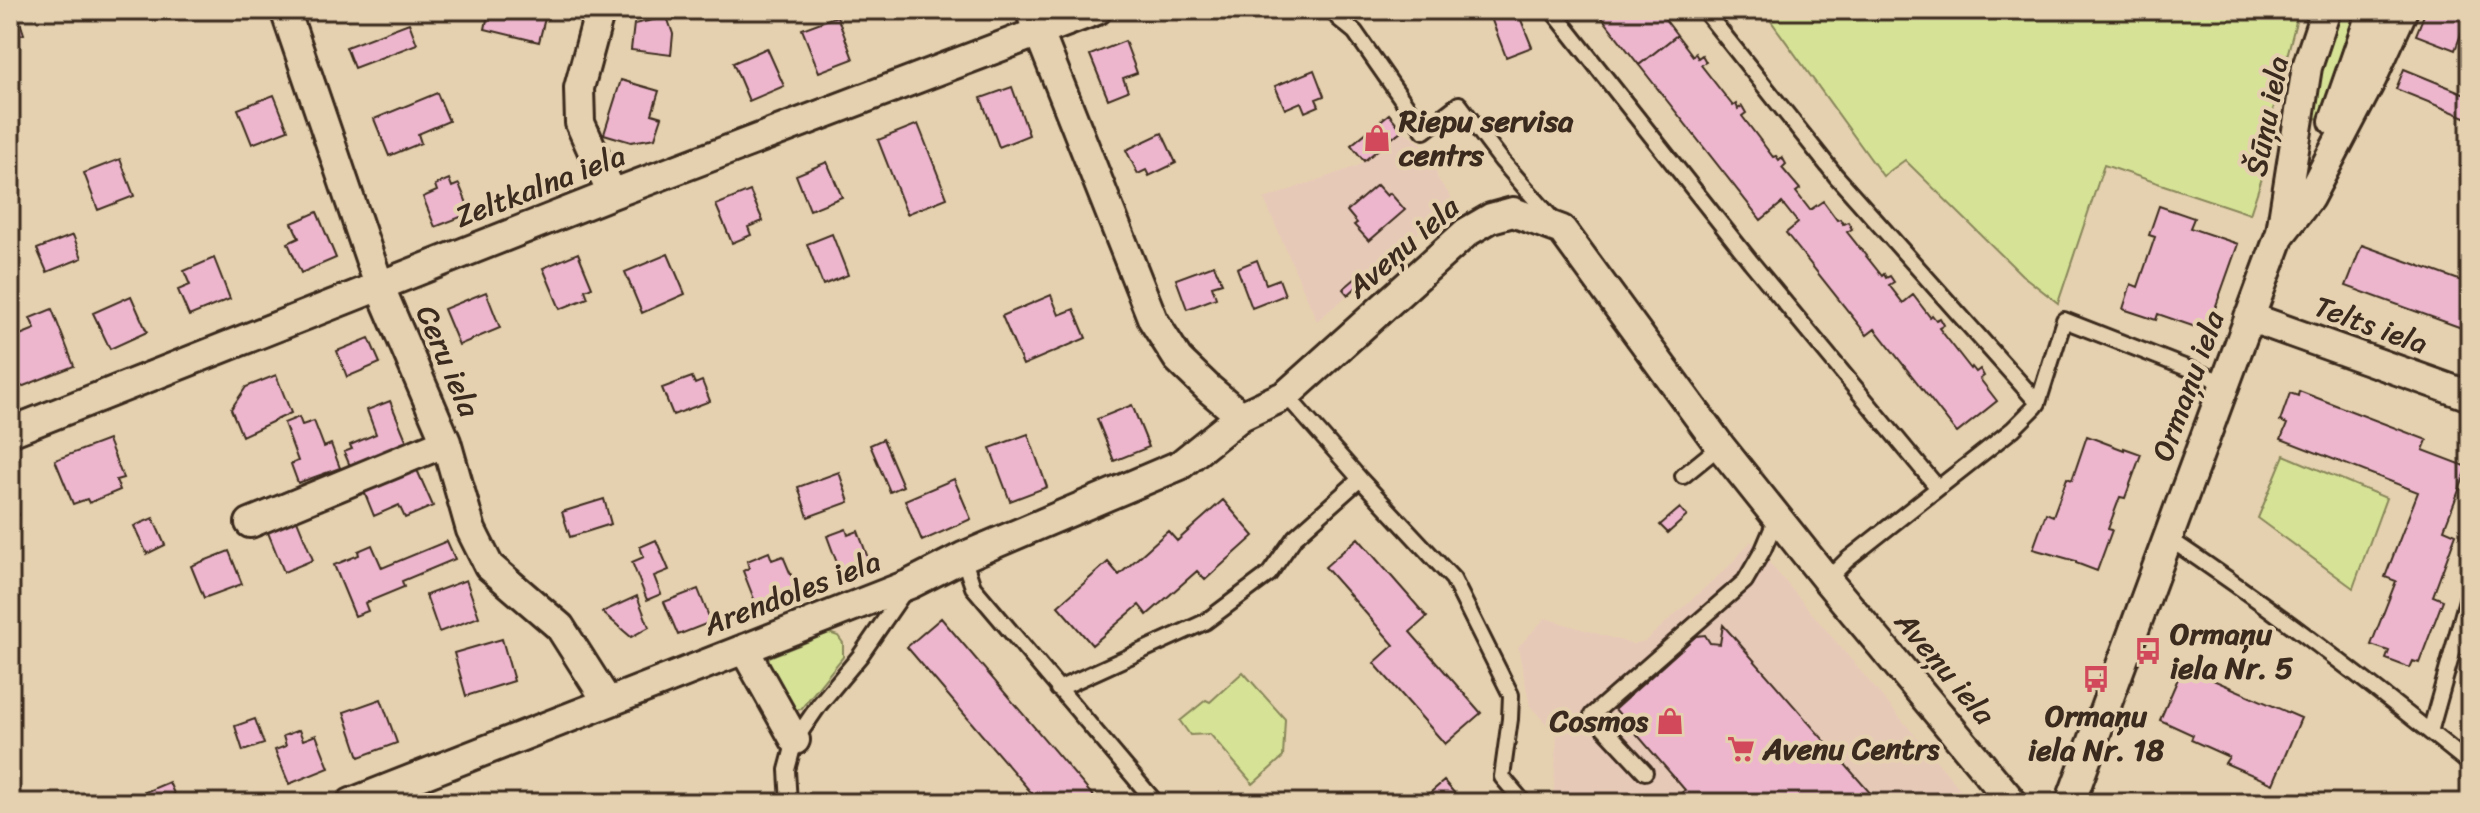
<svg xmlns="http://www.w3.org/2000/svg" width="2480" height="813" viewBox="0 0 2480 813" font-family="Sriracha,sans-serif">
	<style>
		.built { fill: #e7c9b8 }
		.green { fill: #d6e396; stroke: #88865a; stroke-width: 2 }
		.building { fill: #edb6cd; stroke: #3b2a1e; stroke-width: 2 }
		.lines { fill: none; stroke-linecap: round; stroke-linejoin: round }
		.lane-casing { stroke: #3b2a1e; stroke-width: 20 }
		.street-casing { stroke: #3b2a1e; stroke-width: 34 }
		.lane { stroke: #e5d1af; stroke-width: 14 }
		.street { stroke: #e5d1af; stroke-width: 28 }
		.labels { text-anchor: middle; stroke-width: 8; stroke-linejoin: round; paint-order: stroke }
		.street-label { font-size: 30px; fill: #3b2a1e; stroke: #e5d1af }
		.poi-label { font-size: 30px; font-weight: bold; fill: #3b2a1e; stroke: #e5d1af; text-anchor: start }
	</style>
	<rect width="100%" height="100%" fill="#e5d1af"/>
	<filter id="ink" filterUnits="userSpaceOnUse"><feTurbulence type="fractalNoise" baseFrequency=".0125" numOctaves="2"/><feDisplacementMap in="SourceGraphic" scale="16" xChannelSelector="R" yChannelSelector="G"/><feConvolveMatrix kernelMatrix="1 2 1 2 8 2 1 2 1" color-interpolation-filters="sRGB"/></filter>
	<g filter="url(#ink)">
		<path class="built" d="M1402,130l36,26 -3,12 3,11 16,22 -93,82 -5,-5 -13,11 5,6 -31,26 -53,-122 93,-33z
			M1751,541l221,262h-416l-3,-3 4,-64 -27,-30 -12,-59 27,-29 87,26 13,-3 83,-74z"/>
		<path class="green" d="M1763,10h536l-25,96 -12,72 -12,36 -146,-49 -46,138 -36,-28 -117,-115 -22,16z
			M2334,10h26l-38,110 -7,-2 -6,-9z
			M2284,455l102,43 -33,90 -95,-70z
			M829,633l9,3 5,7v14l-42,52 -5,1 -29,-44 2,-9z
			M1243,672l42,47 -2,38 -30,27 -43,-50 -20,1 -10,-14 26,-21 4,2z"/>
		<path class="building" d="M10,10h6l8,24 -14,4z
			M489,10h65h-7l-8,32 -54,-13z
			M1488,10h29l15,37 -26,10z
			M1596,10h62l19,25 -38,30z
			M2426,10h34l-1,2 9,4 -13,34 -39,-15z
			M837,16l16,43 -34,13 -17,-43z
			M667,17l6,17 -2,21 -40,-5 3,-26z
			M409,23l8,21 -63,24 -8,-21z
			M1677,35l16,21 2,-3 3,5 4,-3 4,7 -5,3 32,41 3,-2 2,5 4,-3 4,7 -4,3 31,41 3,-1 3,4 3,-3 4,7 -4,4 18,21 -4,3 14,18 13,-9 14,19 3,-1 3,5 5,-2 4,7 -5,3 35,44 2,-2 2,4 4,-2 4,6 -5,3 14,18 10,-8 17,22 2,-2 4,5 4,-2 4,7 -5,3 32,41 1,-2 4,5 4,-3 4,7 -4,3 17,22 -40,32 -82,-104 -8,6 -81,-102 12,-10 -16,-20 -21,17 -122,-155z
			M1125,41l12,32 -14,5 5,13 -20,8 -18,-44z
			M767,48l17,38 -35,15 -16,-38z
			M2404,69l66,27v23l-74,-30z
			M1314,70l10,26 -8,3 3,7 -14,6 -4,-10 -16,7 -10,-23z
			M621,80l38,11 -7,23 10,3 -7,21 -24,4 -27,-8z
			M1012,87l17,48 -30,12 -18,-49z
			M437,93l12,28 -31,13 3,9 -32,13 -15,-37z
			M274,95l14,35 -36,14 -14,-35z
			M1389,114l13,16 -38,31 -13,-16z
			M918,124l29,74 -40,16 -29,-74z
			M1162,133l14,30 -27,13 -3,-6 -8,4 -12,-24z
			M120,159l14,37 -36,14 -14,-37z
			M827,162l15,35 -32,13 -14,-35z
			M449,179l3,8 7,-3 12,29 -36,14 -12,-30 14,-6 -2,-6z
			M1377,185l10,11 3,-3 15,17 -36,31 -15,-16 3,-2 -10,-12z
			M750,191l13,30 -15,6 3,8 -19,8 -16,-38z
			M2159,206l35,12 -4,10 48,16 -31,87 -49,-17 -2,6 -33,-11 8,-25 7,3 17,-50 -6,-2z
			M317,212l19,46 -35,15 -13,-30 11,-5 -7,-15z
			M832,234l16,41 -25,10 -16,-41z
			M73,235l9,23 -35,14 -10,-23z
			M2362,245l108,39v47l-124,-45z
			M578,253l14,34 -7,3 3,8 -28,11 -17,-41z
			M668,254l17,40 -43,19 -17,-41z
			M214,258l16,41 -41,17 -11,-26 12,-5 -6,-14z
			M1257,260l9,24 13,-5 6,16 -33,13 -15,-40z
			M1214,265l8,18 -10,3 4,12 -29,11 -11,-30z
			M1356,278l5,5 -13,12 -5,-6z
			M486,292l14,36 -41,17 -15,-36z
			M1051,295l8,20 15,-6 12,29 -63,27 -21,-49z
			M131,296l16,36 -37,17 -17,-36z
			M52,309l22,57 -63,25 -1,-52 25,-10 -5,-11z
			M369,338l11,25 -33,14 -10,-26z
			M276,375l15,38 -49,23 -11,-27 15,-22z
			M692,377l3,7 7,-3 8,20 -37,14 -11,-27z
			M2299,391l128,49 -4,10 45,17 -24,62 12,5 -23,62 10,4 -24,63 -6,-2 -3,7 -24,-9 3,-8 -18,-6 25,-64 -11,-4 33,-85 -137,-53 6,-15 -7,-3 10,-28 8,3z
			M390,401l17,41 -57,24 -6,-14 8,-3 -2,-4 26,-11 -9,-24z
			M1132,405l17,42 -35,14 -17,-42z
			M299,417l3,8 12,-4 10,26 7,-3 9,24 -42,15 -7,-19 7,-3 -14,-38z
			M1028,434l19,53 -37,14 -20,-53z
			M2087,436l37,14v-2l17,6 -16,44 -5,-1 -12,32 4,1 -15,41 -21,-8v-2l-43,-12 13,-36 7,3 14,-38 5,2z
			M883,439l20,47 -13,6 -20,-47z
			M108,440l15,38 -7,2 4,10 -31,13 -2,-4 -14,5 -18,-44z
			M414,463l19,43 -28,12 -6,-13 -25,11 -12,-30z
			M839,472l10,30 -41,15 -10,-30z
			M954,479l17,40 -49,22 -17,-41z
			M10,492l9,23 -7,4 3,9 -5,2z
			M604,499l7,25 -41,13 -8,-25z
			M1223,500l31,36 -49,44 -8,-9 -50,44 -8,-10 -47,40 -34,-39 50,-44 11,13 49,-44 9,10z
			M1680,508l7,8 -19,17 -8,-8z
			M294,513l19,47 -29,12 -19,-47z
			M153,518l12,27 -18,9 -13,-28z
			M846,529l2,6 10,-4 11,30 -29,10 -13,-35z
			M1358,538l69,79 -17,15 71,81 -36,31 -71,-81 20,-18 -69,-78z
			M656,540l13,30 -15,6 7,18 -14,6 -15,-38 12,-5 -4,-10z
			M447,541l8,18 -53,22 2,6 -39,16 3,8 -13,5 -21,-51 25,-10 -1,-4 14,-6 10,23z
			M229,551l13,33 -38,14 -13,-32z
			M769,552l3,8 11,-4 13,31 -40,17 -13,-33 6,-3 -2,-7z
			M466,580l13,37 -40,15 -13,-37z
			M698,589l13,33 -33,13 -14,-33z
			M637,596l12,31 -18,10 -29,-25z
			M941,618l158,185h-59l-133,-156z
			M1723,625l156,178h-209l15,-13 -70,-81 81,-73 9,-1 5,8 10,1z
			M502,639l12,42 -48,15 -12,-43z
			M2183,667l118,51 -28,66 -48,-21 4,-6 -38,-17 2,-5 -33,-15z
			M381,699l16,44 -38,14 -15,-45z
			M255,719l9,25 -21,7 -8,-25z
			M299,730l4,10 13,-5 13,33 -40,16 -14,-34 11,-4 -3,-10z
			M1444,781l19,22h-45z
			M169,782l9,21h-45l-2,-5z"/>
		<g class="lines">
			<g class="lane-casing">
				<path id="lane" d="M1335,10l3,8 17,14 69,99 35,-27 43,57 52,60
					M1552,10l199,252 187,226
					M1704,10l132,166 202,227
					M1286,395l74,84 93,100 58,116 -1,24 -8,58 22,26
					M1683,476l37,-30
					M2168,538c105,70 204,147 302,226
					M963,557l10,30 183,216
					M1827,580l20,-20 166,-131 22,-22 3,-4 26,-83 161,63
					M1058,689l147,-67 64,-48 26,-37 65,-58
					M2430,732l40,-143
					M1645,772l-53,-57 153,-134 18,-31 14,-33
					M789,803l-2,-33 8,-30 24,-35 41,-49 46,-67"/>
			</g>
			<g class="street-casing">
				<path id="street" d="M285,10l94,275 67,157 25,88 18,36 71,61 47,74
					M600,10l-21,78 1,35 32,71
					M1030,10l123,310 25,39 31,30 32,27 45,-21 181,-163 24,-14 22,-6 49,18 158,216 107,134 186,223
					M2334,121l33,-95 3,-16
					M2281,232l26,-165 19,-57
					M2249,317l221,79
					M10,432l602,-238 485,-184
					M250,523l196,-81
					M744,649l51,91
					M351,803l559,-219 53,-27 217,-92 61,-49
					M2070,803l210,-568 29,-37 63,-120 31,-68"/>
			</g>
			<use href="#lane" class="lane"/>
			<use href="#street" class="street"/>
		</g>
	</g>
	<defs>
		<g id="shop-bare" transform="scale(2.16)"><path d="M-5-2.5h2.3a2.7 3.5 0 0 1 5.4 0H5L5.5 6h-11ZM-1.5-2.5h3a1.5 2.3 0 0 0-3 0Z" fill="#d1495b" stroke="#e5d1af" stroke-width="2.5" paint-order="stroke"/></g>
		<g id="bus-bare" transform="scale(2.16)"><path d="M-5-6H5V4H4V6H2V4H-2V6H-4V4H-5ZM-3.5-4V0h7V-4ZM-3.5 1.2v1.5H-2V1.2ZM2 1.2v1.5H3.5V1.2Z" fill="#d1495b" stroke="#e5d1af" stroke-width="2.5" paint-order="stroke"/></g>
		<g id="supermarket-bare" transform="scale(2.16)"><path d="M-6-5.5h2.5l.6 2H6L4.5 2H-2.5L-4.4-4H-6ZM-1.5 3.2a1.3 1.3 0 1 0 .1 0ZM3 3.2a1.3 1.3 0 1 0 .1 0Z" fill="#d1495b" stroke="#e5d1af" stroke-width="2.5" paint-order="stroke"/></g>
	</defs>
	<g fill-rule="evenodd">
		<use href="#shop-bare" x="1377" y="138"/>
		<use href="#bus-bare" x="2148" y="651"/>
		<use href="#bus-bare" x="2096" y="679"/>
		<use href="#shop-bare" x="1670" y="721"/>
		<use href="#supermarket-bare" x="1741" y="749"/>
	</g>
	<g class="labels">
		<g class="street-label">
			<text transform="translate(2267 116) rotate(-79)" y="10">Šūņu iela</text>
			<text transform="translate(540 186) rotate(-21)" y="10">Zeltkalna iela</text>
			<text transform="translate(1403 247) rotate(-41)" y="10">Aveņu iela</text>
			<text transform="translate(2371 325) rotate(20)" y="10">Telts iela</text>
			<text transform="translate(448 361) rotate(67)" y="10">Ceru iela</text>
			<text transform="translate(2188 386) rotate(-70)" y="10">Ormaņu iela</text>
			<text transform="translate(792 593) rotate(-21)" y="10">Arendoles iela</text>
			<text transform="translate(1945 668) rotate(50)" y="10">Aveņu iela</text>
		</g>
		<g class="poi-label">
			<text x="1399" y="131">Riepu servisa<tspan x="1399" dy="34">centrs</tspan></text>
			<text x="2170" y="644">Ormaņu<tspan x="2170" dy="34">iela Nr. 5</tspan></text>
			<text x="2096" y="726" text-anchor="middle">Ormaņu<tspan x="2096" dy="34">iela Nr. 18</tspan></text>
			<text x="1648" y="731" text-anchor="end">Cosmos</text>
			<text x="1763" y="759">Avenu Centrs</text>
		</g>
	</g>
	<rect width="2480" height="813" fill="none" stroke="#e5d1af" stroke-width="40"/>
	<rect x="20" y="20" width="2440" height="773" fill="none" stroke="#3b2a1e" stroke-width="3" filter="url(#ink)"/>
</svg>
